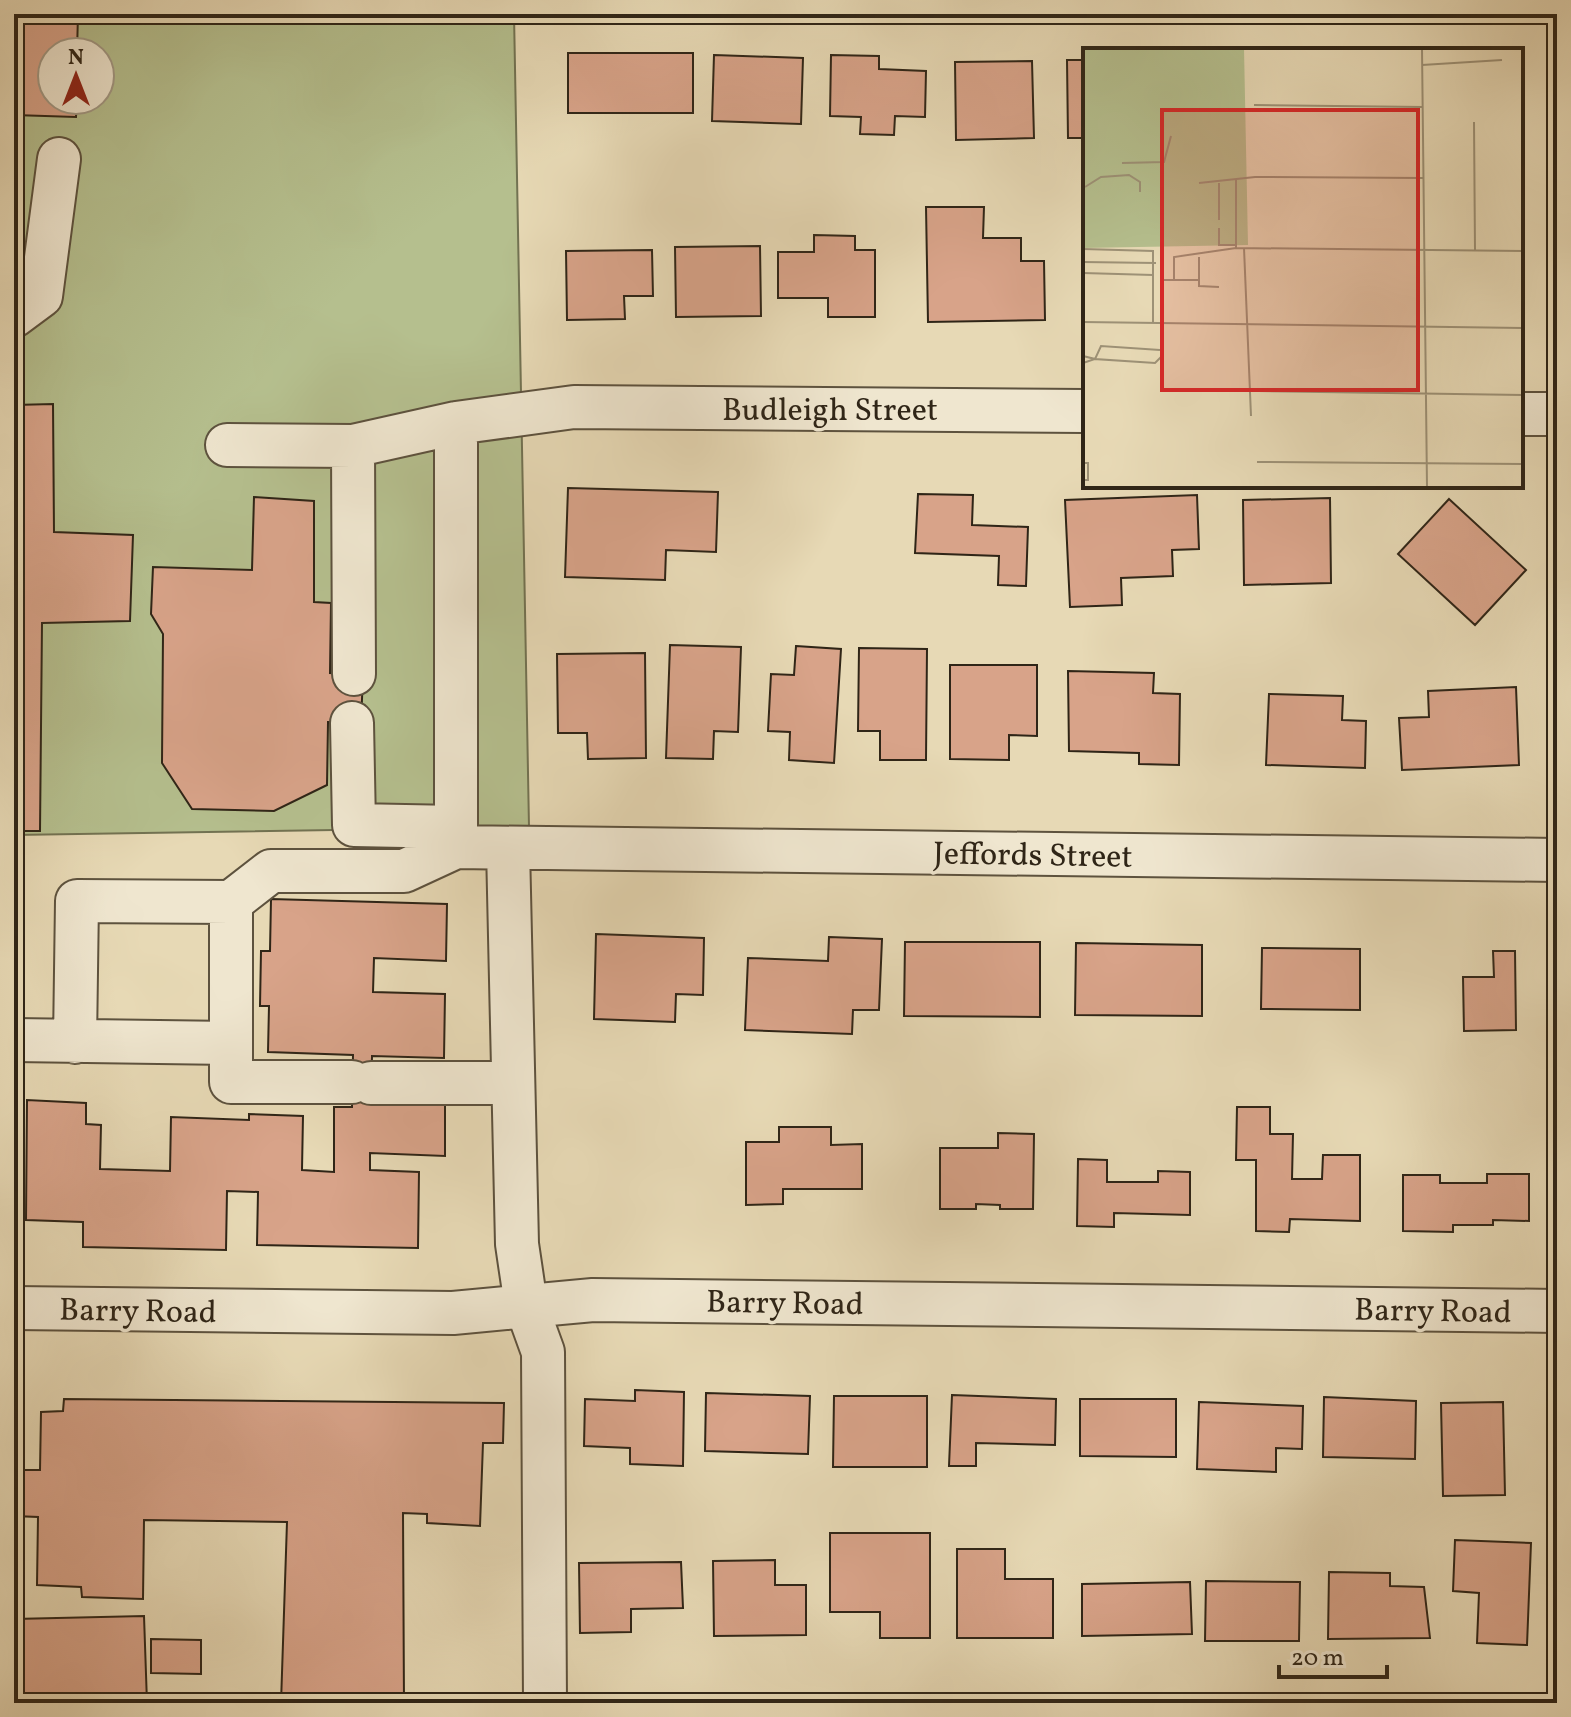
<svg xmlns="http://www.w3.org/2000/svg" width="1571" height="1717" viewBox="0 0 1571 1717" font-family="Vollkorn,serif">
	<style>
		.green { fill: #b5bf8e; stroke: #727252; stroke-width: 2; fill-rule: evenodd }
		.building { fill: #d8a389; stroke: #2f2517; stroke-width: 2 }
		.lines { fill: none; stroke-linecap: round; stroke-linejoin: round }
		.minor-casing { stroke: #5d523e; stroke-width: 46 }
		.minor { stroke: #efe6cf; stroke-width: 42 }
		.labels { text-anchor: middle; stroke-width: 7; stroke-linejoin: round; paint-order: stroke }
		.street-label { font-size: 32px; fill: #2f2517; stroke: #efe6cf }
		.inset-road { fill: none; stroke: #9d9176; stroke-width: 2 }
		.view { fill: #d62828; fill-opacity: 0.15; stroke: #d62828; stroke-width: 4 }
		.inset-edge { fill: none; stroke: #2f2517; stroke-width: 4 }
	</style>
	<rect width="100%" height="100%" fill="#e7d9b5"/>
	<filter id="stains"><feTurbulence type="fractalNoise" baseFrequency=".0025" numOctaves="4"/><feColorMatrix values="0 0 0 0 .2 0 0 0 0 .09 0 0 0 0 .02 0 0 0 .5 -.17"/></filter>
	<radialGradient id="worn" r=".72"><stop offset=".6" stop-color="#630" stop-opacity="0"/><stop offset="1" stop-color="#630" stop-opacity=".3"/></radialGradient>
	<path class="green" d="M14,14h500l15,813 -515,8zM52,52h48v48h-48z"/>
	<path class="building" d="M14,14h64l-1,38h-25v48h25l-1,17 -62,-2z
		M568,53h125v60h-125z
		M714,55l89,3 -2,66 -89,-3z
		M831,55l48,1v13l47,2 -1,46 -30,-1 -1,19 -34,-1 1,-17 -31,-1z
		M1067,60h18v78h-17z
		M1032,61l2,77 -78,2 -1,-78z
		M926,207h58l-1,31h38v23h23l1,59 -117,2z
		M814,235l41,1v14h20v67h-47v-19h-50v-46h36z
		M760,246l1,70 -85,1 -1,-70z
		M652,250l1,46h-29l1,23 -58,1 -1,-69z
		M53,404l1,128 79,3 -3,86 -88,2 -2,208h-26v-426z
		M568,488l150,4 -2,60 -50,-2 -1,30 -100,-3z
		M918,494l55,1 -1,30 56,2 -2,59 -28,-1 1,-29 -84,-3z
		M1197,495l2,54 -27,1 1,26 -52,2 1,27 -52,2 -5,-107z
		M254,497l60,4v101l17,1 -1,70 33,2 -2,48 -33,-1 -1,63 -53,26 -82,-2 -30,-46 1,-129 -12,-20 2,-47 99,3z
		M1330,498l1,85 -87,2 -1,-85z
		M1449,499l77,71 -51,55 -77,-71z
		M670,645l71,2 -3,85 -24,-1 -1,28 -47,-1z
		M796,646l45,3 -7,114 -45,-3 1,-28 -22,-1 3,-57 23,1z
		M859,648l68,1 -1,111h-46v-29h-22z
		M645,653l1,105 -58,1 -1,-26h-29l-1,-79z
		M950,665h87v71l-28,-1v25l-59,-1z
		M1068,671l86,2 -1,20 27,1 -1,71 -40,-1v-11l-70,-2z
		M1516,687l3,78 -117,5 -3,-52 30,-1 -1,-26z
		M1269,694l74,2 -1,24 24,1 -1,47 -99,-3z
		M271,899l176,5 -1,57 -72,-3 -1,34 72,2 -1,64 -72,-2 -1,47 74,2v51l-75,-3v17l49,2 -1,76 -161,-3 1,-53 -31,-1 -1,59 -143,-3v-25l-57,-2 1,-120 59,3v21l15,1 -1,44 70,2 1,-54 78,3v-6l54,2 -1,54 32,2v-65h18l1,-52 -85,-3 1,-46h-9l1,-55h9z
		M596,934l108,4 -1,57 -27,-1 -1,28 -81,-3z
		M829,937l53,2 -3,71h-26l-1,24 -107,-4 3,-72 80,3z
		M905,942h135v75l-136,-1z
		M1076,943l126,2v71l-127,-1z
		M1262,948l98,1v61l-99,-1z
		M1493,951h22l1,79 -52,1 -1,-54h31z
		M1237,1107h33v27h23l-1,45h30l1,-24h37v66l-70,-2 -1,13 -33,-1v-71h-20z
		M779,1127h52v18l31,-1v45h-79v15l-37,1v-63h33z
		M998,1133l36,1 -1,75h-33v-4l-24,-1v5h-36v-61h58z
		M1078,1159l29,1v22h51v-11l32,1v43l-76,-2v14l-37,-1z
		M1487,1174h42v47l-36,-1v5h-40v7l-50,-1v-56h37v8h47z
		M635,1390l49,2 -1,74 -53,-2v-16l-46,-2 1,-47 50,2z
		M706,1393l104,3 -2,58 -103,-3z
		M952,1395l104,4 -1,46 -79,-2v23h-27z
		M834,1396h93v71h-94z
		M1324,1397l92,4 -1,58 -92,-2z
		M64,1399l440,4 -1,40h-20l-3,83 -53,-3v-9l-24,-1 1,190h-123l6,-181 -143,-2 -1,79 -61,-2 -1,-10 -44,-2 1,-68 -24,-1v-46h26l1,-58 22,-1z
		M1080,1399h96v58l-96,-1z
		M1199,1402l104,4 -1,43 -26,-1v24l-79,-3z
		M1503,1402l2,93 -62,1 -2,-93z
		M830,1533h100v105h-50v-26h-50z
		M1455,1540l76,3 -4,102 -50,-2 2,-50 -26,-2z
		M957,1549h48v30h48v59h-96z
		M775,1560v25h31v50l-92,1 -1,-75z
		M681,1562l2,46 -52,1v23l-51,1 -1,-70z
		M1329,1572l61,1v13l34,1 6,51 -102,1z
		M1206,1581l94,1 -1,59h-94z
		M1190,1582l2,52 -110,2v-52z
		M144,1616l3,87h-133v-84z
		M151,1639l50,1v34l-50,-1z"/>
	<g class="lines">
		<g class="minor-casing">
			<path id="minor" d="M14,316l27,-20 18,-137
				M1521,414h36
				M456,423v424
				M227,445l126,1 103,-23 118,-16 511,4
				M353,446l1,228
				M352,723l2,102 102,2
				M508,848l9,396 9,61 17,47 2,351
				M231,902v180h121
				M14,1040l217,3
				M75,1042l2,-141 154,1 40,-31h133l52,-24 1101,13
				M371,1083h140
				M14,1308l439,5 140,-13 964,11"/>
		</g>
		<use href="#minor" class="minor"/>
	</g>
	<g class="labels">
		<g class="street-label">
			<text x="830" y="420">Budleigh Street</text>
			<text transform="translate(1033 854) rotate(1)" y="11">Jeffords Street</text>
			<text transform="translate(785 1302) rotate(1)" y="11">Barry Road</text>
			<text transform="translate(138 1310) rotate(1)" y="11">Barry Road</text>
			<text transform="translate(1433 1310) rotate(1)" y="11">Barry Road</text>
		</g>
	</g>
	<g transform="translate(1083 48)">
		<rect width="440" height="440" fill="#e7d9b5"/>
		<path d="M0,1h161l4,196 -165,3z" fill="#b5bf8e"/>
		<path class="inset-road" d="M339,1l5,438M339,17l80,-5M0,32v59M171,57l169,2M391,74l1,129M39,115l42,-1 7,-26M153,131v69M0,132v55M116,135l56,-6 168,1M136,135v37M2,139l16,-10 28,-2 11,7v10M136,180v17h17M161,200l7,168M0,201l70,2v72M116,209v29l20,1M0,214l73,1M0,225l70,2M81,232h35M91,232v-23l62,-9 287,3M0,274l440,6M77,302l-59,-4 -6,13 60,4 6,-6M0,308l12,3 -12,4M175,343l265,4M174,414l266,2M0,415h5v17h-5"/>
		<path class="view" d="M79,62h256v280h-256z"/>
		<rect width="440" height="440" class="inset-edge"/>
	</g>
	<rect width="1571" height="1717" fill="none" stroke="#e7d9b5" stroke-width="48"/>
	<rect x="16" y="16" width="1539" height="1685" fill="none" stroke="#2f2517" stroke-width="4"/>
	<rect x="24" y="24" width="1523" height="1669" fill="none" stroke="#2f2517" stroke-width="2"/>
	<g transform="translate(76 76)"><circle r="38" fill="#efe6cf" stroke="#a29985" stroke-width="2"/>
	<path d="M0-6L14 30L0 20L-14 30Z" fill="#8f2418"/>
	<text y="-12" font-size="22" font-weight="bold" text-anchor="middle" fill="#2f2517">N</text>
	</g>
	<path d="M1279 1665v12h108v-12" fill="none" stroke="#2f2517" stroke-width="4"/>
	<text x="1291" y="1665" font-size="24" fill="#2f2517" stroke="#efe6cf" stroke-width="6" paint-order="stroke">20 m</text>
	<rect width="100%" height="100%" filter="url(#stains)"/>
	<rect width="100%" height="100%" fill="url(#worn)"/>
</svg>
